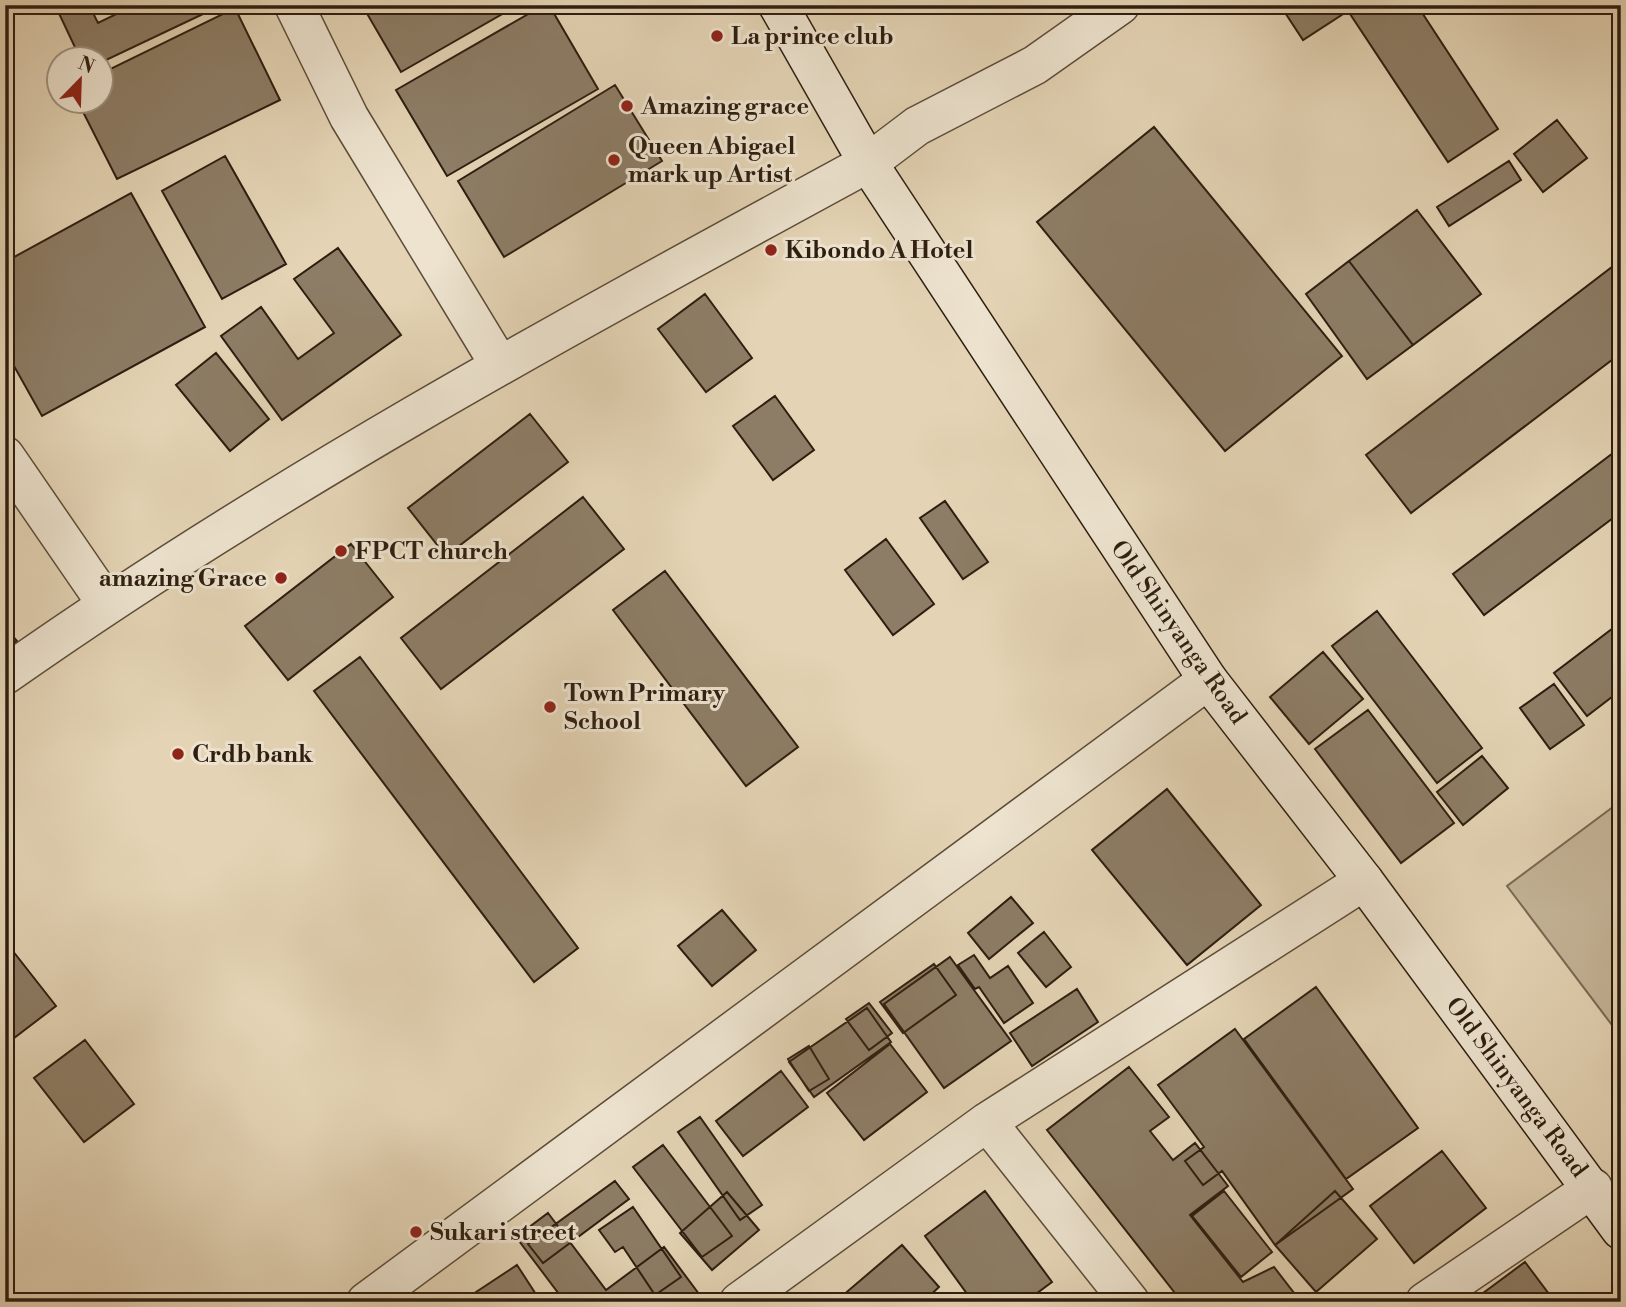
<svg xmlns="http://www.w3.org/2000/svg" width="1626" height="1307" viewBox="0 0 1626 1307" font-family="'Libre Bodoni',serif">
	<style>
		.green { fill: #c5b599; stroke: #7a6a54; stroke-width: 2 }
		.building { fill: #8d7d66; stroke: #2e1e10; stroke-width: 2 }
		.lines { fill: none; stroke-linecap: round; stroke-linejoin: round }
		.minor-casing { stroke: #5c4c39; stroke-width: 41 }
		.secondary-casing { stroke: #2e1e10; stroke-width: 41 }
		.minor { stroke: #ede3cf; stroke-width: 38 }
		.secondary { stroke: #ede3cf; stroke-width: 38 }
		.poi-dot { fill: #8f2418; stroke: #ede3cf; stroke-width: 2.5 }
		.labels { text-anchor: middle; stroke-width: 6; stroke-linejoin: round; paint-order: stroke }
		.poi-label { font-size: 24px; font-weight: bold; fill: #2e1e10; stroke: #ede3cf; text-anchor: start }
		.street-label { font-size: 24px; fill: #2e1e10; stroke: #ede3cf }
	</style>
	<rect width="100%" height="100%" fill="#e4d4b5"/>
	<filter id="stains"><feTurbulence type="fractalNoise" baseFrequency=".00286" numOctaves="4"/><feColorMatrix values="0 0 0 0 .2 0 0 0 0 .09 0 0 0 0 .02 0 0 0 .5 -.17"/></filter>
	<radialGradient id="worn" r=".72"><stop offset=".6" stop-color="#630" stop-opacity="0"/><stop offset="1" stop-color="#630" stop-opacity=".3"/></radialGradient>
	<path class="green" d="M1621,801v236l-114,-151z"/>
	<path class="building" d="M55,5h34l9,18 37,-18h87l-120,57v-2h-21z
		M362,5h156l-117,67z
		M544,5h5l49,84 -151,87 -51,-86z
		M1280,5h137l81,124 -50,33 -100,-151 -45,29z
		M235,8l45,92 -163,79 -39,-77h24v-29z
		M1621,25v27l-6,-2z
		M615,85l47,76 -158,96 -46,-76z
		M1557,120l30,38 -44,34 -29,-38z
		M1154,127l188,229 -117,95 -188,-229z
		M225,156l61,108 -64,35 -60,-108z
		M1509,161l12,19 -72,46 -12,-19z
		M131,193l74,134 -163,89 -37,-66v-88z
		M1417,210l64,84 -68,51 -64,-84z
		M338,248l63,87 -119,85 -61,-84 40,-29 37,52 36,-26 -40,-54z
		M1621,260v93l-210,160 -45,-58z
		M1349,261l64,84 -46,34 -61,-85z
		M705,294l47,64 -46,34 -48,-63z
		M216,353l53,66 -39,32 -54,-66z
		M775,396l39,54 -41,30 -40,-54z
		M530,414l38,48 -122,94 -38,-48z
		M1621,447v65l-137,103 -31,-41z
		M583,497l41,52 -183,140 -40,-51z
		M945,501l43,61 -25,17 -43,-61z
		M886,539l48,65 -41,31 -48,-65z
		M351,544l42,53 -105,83 -43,-54z
		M665,571l133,176 -52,39 -133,-176z
		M1377,611l105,137 -45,35 -105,-137z
		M1621,622v68l-34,26 -33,-43z
		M5,627l12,14 -12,9z
		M1323,652l40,47 -54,45 -39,-47z
		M360,657l218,291 -44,34 -220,-291z
		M1554,684l30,41 -34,24 -30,-41z
		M1368,710l86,113 -53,40 -86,-114z
		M1482,756l26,32 -45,37 -26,-33z
		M1167,789l94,116 -74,60 -95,-115z
		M1011,897l22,26 -44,36 -21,-26z
		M722,910l34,40 -44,36 -34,-40z
		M1044,932l27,35 -25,20 -28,-34z
		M5,941l51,65 -51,39z
		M974,955l16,23 18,-12 25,37 -29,20 -25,-36 -4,2 -17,-24z
		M950,957l61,84 -67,47 -60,-84z
		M934,964l22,31 -53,38 -23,-31z
		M1316,987l102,141 -72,51 -102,-140z
		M1077,989l21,33 -66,44 -22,-33z
		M869,1003l23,30 -23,17 -23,-31z
		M867,1008l24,34 -77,55 -25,-35z
		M1235,1029l118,160 -78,56 -53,-74 -19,14 -18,-24 19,-14 -46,-62z
		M85,1040l49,64 -50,38 -50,-64z
		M890,1044l37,48 -63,48 -37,-47z
		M809,1046l20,33 -20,12 -21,-32z
		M1129,1067l40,50 -19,14 23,29 22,-17 33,43 -38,29 53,67 31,-15 27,35h-119l-135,-172z
		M781,1071l27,36 -65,49 -27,-35z
		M700,1117l62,88 -22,15 -62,-88z
		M663,1145l69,91 -30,21 -69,-90z
		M1442,1151l44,57 -72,55 -44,-57z
		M615,1181l14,18 -86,64 -15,-19z
		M985,1191l67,91 -27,20h-52l-48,-66z
		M1224,1191l48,61 -31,25 -49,-61z
		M1335,1191l42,48 -61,53 -41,-47z
		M727,1192l32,38 -47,40 -32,-37z
		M633,1207l48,70 -26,18 -32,-48 -8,5 -16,-22z
		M548,1213l58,77 58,-43 35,47 -11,8h-123l-49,-65z
		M902,1245l37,42 -16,15h-76l-5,-6z
		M1525,1262l30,40h-84z
		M517,1265l22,34 -5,3h-73z"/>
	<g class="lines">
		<g class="minor-casing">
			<path id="minor" d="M294,5l55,112 150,247
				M5,456l101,147
				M5,675c274,-193 569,-352 863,-512l49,-37 118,-61 85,-60
				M987,1122l143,180
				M366,1302l842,-622
				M739,1302l248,-180 377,-241
				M1425,1302l168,-114"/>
		</g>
		<g class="secondary-casing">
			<path id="secondary" d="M778,5l90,158 340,517 156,201 257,349"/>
		</g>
		<use href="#minor" class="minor"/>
		<use href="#secondary" class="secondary"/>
	</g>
	<g class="poi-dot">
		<circle cx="717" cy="36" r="7"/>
		<circle cx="627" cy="106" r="7"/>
		<circle cx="614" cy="160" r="7"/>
		<circle cx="771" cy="250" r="7"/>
		<circle cx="341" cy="551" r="7"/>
		<circle cx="281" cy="578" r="7"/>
		<circle cx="550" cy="707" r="7"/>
		<circle cx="178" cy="754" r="7"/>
		<circle cx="416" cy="1232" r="7"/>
	</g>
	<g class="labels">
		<g class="poi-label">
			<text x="731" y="44">La prince club</text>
			<text x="641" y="114">Amazing grace</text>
			<text x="628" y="154">Queen Abigael<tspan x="628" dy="28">mark up Artist</tspan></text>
			<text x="785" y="258">Kibondo A Hotel</text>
			<text x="355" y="559">FPCT church</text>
			<text x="267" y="586" text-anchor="end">amazing Grace</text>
			<text x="564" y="701">Town Primary<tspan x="564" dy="28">School</tspan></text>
			<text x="192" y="762">Crdb bank</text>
			<text x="430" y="1240">Sukari street</text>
		</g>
		<g class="street-label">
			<text transform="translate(1179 632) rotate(55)" y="8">Old Shinyanga Road</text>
			<text transform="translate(1517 1087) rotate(53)" y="8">Old Shinyanga Road</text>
		</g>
	</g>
	<rect width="1626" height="1307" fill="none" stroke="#e4d4b5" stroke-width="28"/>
	<rect x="7" y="7" width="1612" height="1293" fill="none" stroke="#2e1e10" stroke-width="3.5"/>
	<rect x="14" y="14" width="1598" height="1279" fill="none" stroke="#2e1e10" stroke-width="2"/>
	<g transform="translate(80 80) rotate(23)"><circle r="33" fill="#ede3cf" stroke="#a19483" stroke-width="2"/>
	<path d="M0-5L12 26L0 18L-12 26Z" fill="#8f2418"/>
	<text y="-10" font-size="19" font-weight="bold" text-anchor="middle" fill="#2e1e10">N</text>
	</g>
	<rect width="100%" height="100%" filter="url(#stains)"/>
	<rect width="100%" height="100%" fill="url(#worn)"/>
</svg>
